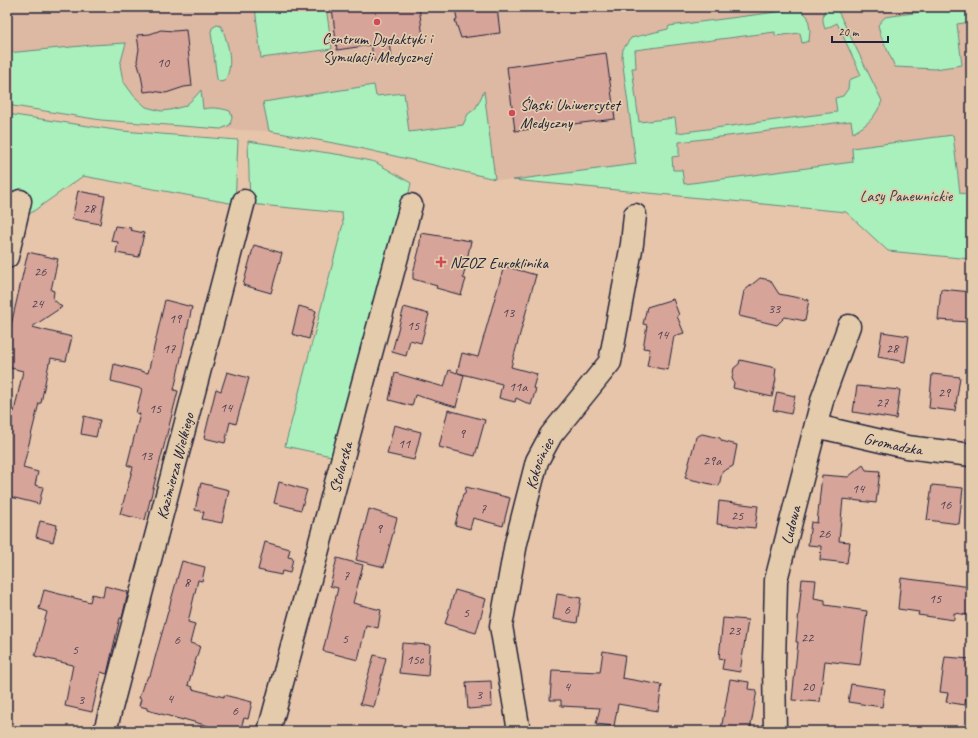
<svg xmlns="http://www.w3.org/2000/svg" width="978" height="738" viewBox="0 0 978 738" font-family="Caveat,sans-serif">
	<style>
		.built { fill: #ddb8a3 }
		.green { fill: #a9f0bc; stroke: #66897c }
		.building { fill: #d6a499; stroke: #22223b }
		.lines { fill: none; stroke-linecap: round; stroke-linejoin: round }
		.minor-casing { stroke: #22223b; stroke-width: 25 }
		.minor { stroke: #e3cbab; stroke-width: 22 }
		.poi-dot { fill: #d1495b; stroke: #e3cbab; stroke-width: 1.5 }
		.labels { text-anchor: middle; stroke-width: 3.5; stroke-linejoin: round; paint-order: stroke }
		.number-label { font-size: 14px; fill: #4f4252 }
		.poi-label { font-size: 16px; fill: #22223b; stroke: #e3cbab; text-anchor: start }
		.park-label { font-size: 16px; fill: #36414e; stroke: #e3cbab }
		.street-label { font-size: 16px; fill: #22223b; stroke: #e3cbab }
	</style>
	<rect width="100%" height="100%" fill="#e6c5aa"/>
	<filter id="ink" filterUnits="userSpaceOnUse"><feTurbulence type="fractalNoise" baseFrequency=".025" numOctaves="2"/><feDisplacementMap in="SourceGraphic" scale="8" xChannelSelector="R" yChannelSelector="G"/><feConvolveMatrix kernelMatrix="1 2 1 2 8 2 1 2 1" color-interpolation-filters="sRGB"/></filter>
	<g filter="url(#ink)">
		<path class="built" d="M7,7h964v188l-11,-2 -7,-58 -107,77 -351,-33 -140,-32 -86,-16 -48,-2 -120,-9 -94,-15z"/>
		<path class="green" d="M255,7h71l6,42 -71,9z
			M827,7h9l46,94c-7,17 -14,23 -29,32l-2,-12 -172,21v14l-7,1 1,13h9l2,14 169,-22 -1,-14 101,-13 7,58 11,2v64l-83,-8 -42,-39 -333,-32 123,-16 -14,-106 1,-9 8,-11 37,-9 1,-3 131,-17 8,8 2,14 -1,10 -7,2 -2,-10 -25,3v-4l-140,18 1,18h-4l7,54 36,-4 2,15 160,-21 -2,-14 8,-2 5,-7 1,-9 12,-5 -24,-52 -12,6c-3,-8 -3,-15 2,-22z
			M955,7h16v15l-14,2 5,41 -27,4 -40,-2 -14,-31 -3,-11 7,-8z
			M217,25l4,1c7,15 14,42 3,55l-4,1 -3,-3 -6,-47 1,-4z
			M126,43l-6,22 3,16 11,15 12,11 15,4 9,-1 15,-4 10,-9 6,-7 2,19c9,-2 18,-1 27,2l2,6 -2,8 -9,4 -120,-9 -94,-15v-52l85,-8z
			M374,85l2,11 28,-3 5,39 54,-7 5,-11 7,-5 4,-7 5,-11 11,88 -140,-32 -86,-16 -6,-29z
			M7,114l115,17 116,9 -3,64 -152,-28 -55,39 -21,1z
			M248,141l94,14 33,7 36,21 -5,23 -70,251 -51,-11 58,-222 -1,-11 -92,-9z"/>
		<path class="building" d="M332,7h87l4,30 -34,5 2,16 -17,3 -3,-16 -34,5z
			M455,7h42l3,26 -39,5 -6,-18h2z
			M161,30l13,1 12,-1 6,56 -8,1 -18,6 -14,-2 -8,1 -3,-17 -4,-14 2,-12 -2,-14 13,-1z
			M606,53l9,66 -100,12 -8,-64z
			M78,191l27,5 -5,28 -28,-5z
			M115,226l16,2 -1,2 14,3 -5,24 -23,-4 2,-11 -7,-1z
			M421,233l50,8 -8,37 3,1 -5,16 -25,-7 1,-2 -24,-7v-6l6,-23z
			M254,245l28,8 -11,40 -28,-8z
			M28,252l30,7 -7,31 3,1 -1,8 9,8 -30,20 40,10 -6,24 -15,-3 -1,5h-1l-8,40h-2l-16,65 15,4 -3,13 8,2 -4,17 -32,-8v-86l7,2 9,-41 -16,-4v-25z
			M504,266l32,9 -25,92 26,7 -4,14 3,1 -5,16 -15,-7 -1,4 -16,-4 3,-14 -44,-11 6,2 -8,32 -41,-12 -3,11 -23,-6 6,-27 49,14 5,-17 8,3 5,-20 16,4z
			M760,278l10,2 9,14 30,6 -4,21 -20,-4 -8,8 -38,-9 5,-25z
			M941,289l30,3 -2,30 -31,-2z
			M673,299l6,16 -2,1 7,17 -10,3 -6,34 -21,-4 3,-17 -7,-1 4,-23 -4,-1 4,-17z
			M165,300l27,7 -18,83 4,1 -33,129 -25,-6 13,-47 -6,-2 13,-51 -4,-1 6,-24 -31,-8 3,-17 34,9z
			M299,306l17,5 -7,28 -17,-5z
			M404,307l25,7 -8,29 -11,-3 -4,16 -14,-4z
			M882,332l27,4 -4,26 -27,-5z
			M740,360l36,8 -1,8 1,3 -4,18 -39,-9 1,-5 -2,-5 2,-10 5,-4z
			M227,372l22,6 -13,46 -6,-2 -5,21 -21,-5 12,-49 5,2z
			M932,374l28,3 -5,34 -26,-3z
			M857,386l43,4 -4,29 -43,-7z
			M777,392l18,4 -4,18 -18,-4z
			M448,410l37,10 -10,36 -36,-9z
			M84,416l16,4 -4,17 -15,-3z
			M394,425l27,7 -7,28 -27,-6z
			M702,434l18,4 2,3 15,4 -4,21 -11,6 -3,14 -34,-8 11,-41z
			M863,465l3,5 14,1 -4,32 -33,-4 -4,42 11,1 -3,21 -27,-3 1,-14 -13,-1 3,-23 6,1 5,-48 26,2z
			M279,482l28,8 -6,20 -27,-7z
			M201,483l28,7 -7,33 -20,-4 2,-7 -9,-2z
			M932,485l31,3 -4,36 -32,-4z
			M466,487l44,11 -7,28 -30,-8 -3,11 -15,-4 8,-31 2,-1z
			M719,501l39,5 -3,22 -38,-4z
			M369,509l28,9 -13,49 -28,-7z
			M40,521l17,4 -4,17 -17,-5z
			M265,542l25,7 -2,8 5,1 -3,15 -8,-2 -1,4 -23,-5z
			M337,558l26,7 -10,38 28,7 -3,18 -12,-3 -8,35 -35,-9 15,-63 -8,-2z
			M182,561l23,6 -3,14 -4,-1 -10,42 7,2 -5,19 10,3 -12,39 5,2 -1,2 32,8v-2l28,7 -4,17 -4,-1 -4,13h-25l1,-3 -33,-9v1l-36,-10v-2l-8,-2 2,-7 -2,-1 5,-16 1,1 3,-7h2z
			M901,578l70,9 -3,28 -14,-2v7l-36,-5 1,-3 -21,-3z
			M802,579l14,1 -2,18 11,2v5l42,6 -7,54 -35,-4 -5,41 -28,-2 6,-58h-2z
			M105,586l23,6 -6,26h-2l-13,56 -6,-2 -9,40 -27,-6 8,-41 -38,-9 12,-44 -8,-3 5,-19 46,12 2,-8 11,3z
			M455,590l31,9 -10,34 -31,-9z
			M557,594l24,4 -4,25 -24,-4z
			M723,618l25,2 -8,52 -18,-3 2,-10 -5,-1z
			M402,643l28,2 -2,31 -29,-3z
			M603,651l22,4 -3,23 40,7 -4,26 -40,-7 -4,22 -18,-2 4,-16 -39,-2v-6h-11l2,-30 48,2z
			M374,655l12,3 -12,49 -14,-3z
			M945,657l26,2v37h-5l-1,9 -19,-3 2,-9 -8,-1z
			M730,679l19,3 -1,7 9,1 -7,41 -29,-1z
			M491,681l1,26 -24,2 -2,-27z
			M851,684l34,5 -3,18 -34,-5z"/>
		<g class="lines">
			<g class="minor-casing">
				<g id="minor">
					<path d="M7,257l13,-56"/>
					<path id="s1" d="M816,426l91,21 64,8"/>
					<path id="s2" d="M105,731l139,-530"/>
					<path id="s3" d="M269,731l142,-526"/>
					<path id="s4" d="M519,731l-18,-105 15,-83 21,-82 14,-26 59,-73 22,-118 3,-29"/>
					<path id="s5" d="M775,731l-1,-68 2,-83 47,-183 26,-71"/>
				</g>
			</g>
			<use href="#minor" class="minor"/>
		</g>
	</g>
	<g class="poi-dot">
		<circle cx="377" cy="22" r="4"/>
		<circle cx="512" cy="113" r="4"/>
		<path d="M439 256h4v4h4v4h-4v4h-4v-4h-4v-4h4z"/>
	</g>
	<g class="labels">
		<g class="number-label">
			<text x="163" y="67">10</text>
			<text x="89" y="213">28</text>
			<text x="40" y="276">26</text>
			<text x="37" y="308">24</text>
			<text x="774" y="313">33</text>
			<text x="508" y="317">13</text>
			<text x="175" y="323">19</text>
			<text x="413" y="330">15</text>
			<text x="662" y="339">14</text>
			<text x="169" y="353">17</text>
			<text x="892" y="353">28</text>
			<text x="518" y="391">11a</text>
			<text x="944" y="397">29</text>
			<text x="882" y="407">27</text>
			<text x="226" y="412">14</text>
			<text x="155" y="413">15</text>
			<text x="462" y="438">9</text>
			<text x="404" y="448">11</text>
			<text x="146" y="460">13</text>
			<text x="712" y="465">29a</text>
			<text x="858" y="493">14</text>
			<text x="945" y="509">16</text>
			<text x="483" y="513">7</text>
			<text x="737" y="520">25</text>
			<text x="379" y="533">9</text>
			<text x="824" y="538">26</text>
			<text x="346" y="580">7</text>
			<text x="187" y="587">8</text>
			<text x="935" y="603">15</text>
			<text x="567" y="614">6</text>
			<text x="466" y="617">5</text>
			<text x="734" y="635">23</text>
			<text x="807" y="642">22</text>
			<text x="345" y="643">5</text>
			<text x="177" y="644">6</text>
			<text x="75" y="654">5</text>
			<text x="415" y="664">15c</text>
			<text x="567" y="691">4</text>
			<text x="808" y="691">20</text>
			<text x="479" y="699">3</text>
			<text x="170" y="703">4</text>
			<text x="81" y="704">3</text>
			<text x="235" y="715">6</text>
		</g>
		<g class="poi-label">
			<text x="377" y="44" text-anchor="middle">Centrum Dydaktyki i<tspan x="377" dy="18">Symulacji Medycznej</tspan></text>
			<text x="520" y="110">Śląski Uniwersytet<tspan x="520" dy="18">Medyczny</tspan></text>
			<text x="450" y="268">NZOZ Euroklinika</text>
		</g>
		<g class="park-label">
			<text x="906" y="201">Lasy Panewnickie</text>
		</g>
		<g class="street-label">
			<text dy="6" stroke="none"><textPath href="#s1" startOffset="79">Gromadzka</textPath></text>
			<text dy="6" stroke="none"><textPath href="#s4" startOffset="274">Kokociniec</textPath></text>
			<text dy="6" stroke="none"><textPath href="#s2" startOffset="274">Kazimierza Wielkiego</textPath></text>
			<text dy="6" stroke="none"><textPath href="#s3" startOffset="273">Stolarska</textPath></text>
			<text dy="6" stroke="none"><textPath href="#s5" startOffset="208">Ludowa</textPath></text>
		</g>
	</g>
	<rect width="978" height="738" fill="none" stroke="#e3cbab" stroke-width="24"/>
	<rect x="12" y="12" width="954" height="714" fill="none" stroke="#22223b" stroke-width="1.5" filter="url(#ink)"/>
	<path d="M832 36v6h56v-6" fill="none" stroke="#22223b" stroke-width="2"/>
	<text x="838" y="36" font-size="12" fill="#22223b" stroke="#e3cbab" stroke-width="3" paint-order="stroke">20 m</text>
</svg>
